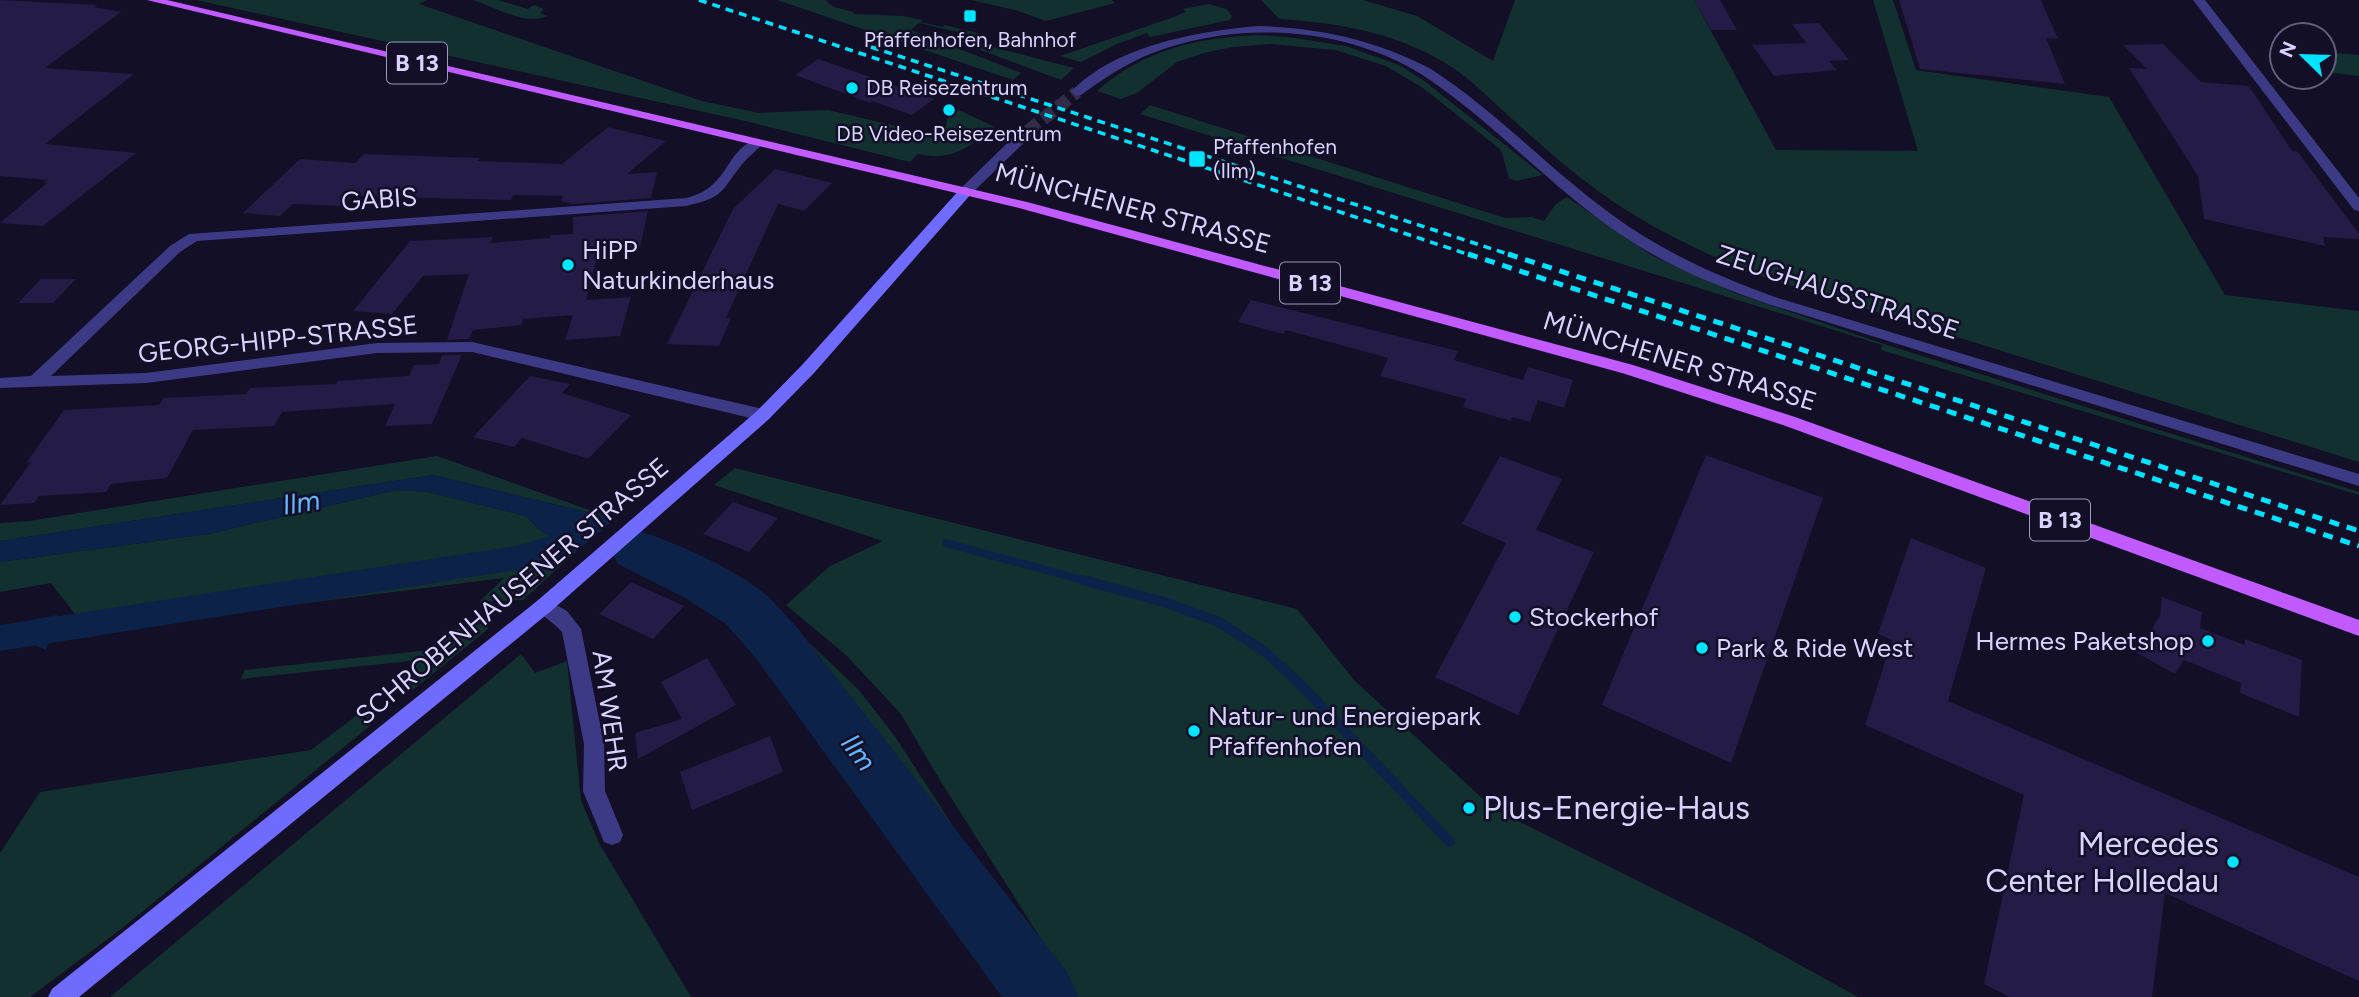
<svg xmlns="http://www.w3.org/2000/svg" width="2359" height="997" viewBox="0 0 2359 997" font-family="Figtree,sans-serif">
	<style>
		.green { fill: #12302f }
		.water { fill: #0c2248 }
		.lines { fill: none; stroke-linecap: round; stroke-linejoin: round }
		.stream-far1 { stroke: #0c2248; stroke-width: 8 }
		.stream { stroke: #0c2248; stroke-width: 10 }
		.canal { fill: #0c2248; fill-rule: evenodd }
		.river { fill: #0c2248; fill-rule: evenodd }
		.building { fill: #241b47 }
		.street-tunnel { stroke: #312d47; stroke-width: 13; stroke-dasharray: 13 6; stroke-linecap: butt }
		.street { fill: #3d3a85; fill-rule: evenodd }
		.secondary { fill: #6f6bff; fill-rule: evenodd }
		.primary { fill: #c25bff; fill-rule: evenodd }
		.rail-far1 { stroke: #00e5ff; stroke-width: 3.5; stroke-dasharray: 8 6; stroke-linecap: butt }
		.rail { stroke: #00e5ff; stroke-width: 5; stroke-dasharray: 10 8; stroke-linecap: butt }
		.poi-dot { fill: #00e5ff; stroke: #130f26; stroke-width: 2.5 }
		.labels { text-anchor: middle; stroke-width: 5; stroke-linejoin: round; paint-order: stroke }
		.far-poi-label { font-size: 21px; fill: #d9d4ff; stroke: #130f26 }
		.shield { fill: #130f26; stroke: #9e99be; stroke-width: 2 }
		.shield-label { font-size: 24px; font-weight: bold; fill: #d9d4ff }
		.street-label { font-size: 26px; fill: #d9d4ff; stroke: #130f26 }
		.poi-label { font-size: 26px; fill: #d9d4ff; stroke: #130f26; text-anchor: start }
		.water-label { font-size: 28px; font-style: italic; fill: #62b6ff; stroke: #130f26 }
		.near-poi-label { font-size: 32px; fill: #d9d4ff; stroke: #130f26; text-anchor: start }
	</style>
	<rect width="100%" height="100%" fill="#130f26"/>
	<path class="green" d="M196,0h231l-8,4 283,97 57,12 69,-3 106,25 12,-9 2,-12 11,-4 36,17c-27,19 -41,35 -77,27l-8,8 -165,-41z
		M473,0h25l30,9 6,-4 10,4 -4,4 7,3c-21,10 -53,-9 -74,-16z
		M777,0h48l9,7 20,5 -1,2 50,2 19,4 -2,2 22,5 3,-2 33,8 -3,3 -56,-13 -8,7 110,43 -8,7z
		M971,0h141l3,3 -69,18 -31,-11z
		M1261,0h102l54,16 76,45 22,-61h179l82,150 142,1 -45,-151h20l23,70 193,27 116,198 134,16v151l-605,-188c-55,-23 -108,-48 -156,-83 -34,-25 -66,-54 -98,-83 -14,-13 -28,-27 -44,-38 -52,-36 -115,-47 -177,-51z
		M1209,4l17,5 6,7 -2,4 -80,17 -3,-4 -30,11 -36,18 -21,-6 111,-38 15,-6 -3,-3z
		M927,30l147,38 -13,12z
		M1260,35l35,3 51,8 53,19 24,15 120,95 -27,6 -7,-3 -8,-28 -78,-62 -37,-22 -51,-16 -64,-6 -39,3 -28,6 -27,9 -40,31 -16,6 -24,-8c45,-41 103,-54 163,-56z
		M2324,52l35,3v21l-35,-4z
		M1150,105l355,113 26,-1 13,4 11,-16 12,-8 84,58 84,38 152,52 472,147v3l-478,-145 1,-5 -742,-231z
		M437,456l178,63 -182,-44 -433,66v-18l29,-2z
		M735,468l562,141 57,71 140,129 250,125 114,63h-780l-137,-215 -40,-68 -55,-59 -60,-50 44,-39 53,-25 -169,-56z
		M396,490l32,2 98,24 15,15 12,5 -9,9 -22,6 28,5 27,-5 -54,49 -44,2 25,-24 -416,53 -37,-48 -51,9v-30l208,-28z
		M685,556l41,21 44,29 88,83 36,46 170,262h-61l-87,-134 12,-40 -85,-123 -81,-86 -77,-48z
		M487,623l1,6 -75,61 -20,-1 26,-29 -178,19 4,-9 184,-20 17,-19z
		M521,654l14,19 32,-12 14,139 18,43 92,154h-581z
		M369,706l2,19 -250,204 -91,68h-30v-144l40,-61 271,-42z"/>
	<path class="water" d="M433,475l182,44 -38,32 -56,10 -5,-3c11,-11 25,-10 36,-21l-11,-6 -15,-15 -98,-24 -32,-2 -188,44 -208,28v-21z
		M57,615l-11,35 -16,-7 -30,4v-21z"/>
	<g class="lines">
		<path class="stream-far1" d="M946,543l144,39"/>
		<path class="stream" d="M1083,580l81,22 55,20 45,29 35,32 151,159"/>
		<path class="canal" d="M555,535l11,4 4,8 -4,8 -50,15 -516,81v-26l516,-79z"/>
		<path class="river" d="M637,530c40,13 94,37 127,63 11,9 21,22 31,32l273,348 10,24h-76l-247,-340 -29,-33 -41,-26 -67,-34 -7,-14 7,-14z"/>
	</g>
	<path class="building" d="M0,0l97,5 -3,2 27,5 -76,56 89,6 -89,70 91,9 -93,73 -43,-3 47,-40h-4l5,-3 -48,-4z
		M1694,0h26l17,30h-26z
		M1899,0h142l17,39 -12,-1 19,46 -145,-15z
		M1819,23l30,37 -20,1 8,9 -63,6 -22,-31 54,-2 -14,-19z
		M2163,44l38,38 48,4 43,65 6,1 61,82v5l-36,-2 2,9 -121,-27 -6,-43 -69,-108 18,1 -24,-24z
		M818,59l6,2 110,38 -22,16 -40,-14 -2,2 -75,-28z
		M608,127l58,14 -39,33 30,-2 -6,26 -78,6 -12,-3 2,-5 -50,-1 -2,5 -161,-4 -9,10 -48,-2 -13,12 -37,-3 57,-54 55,4 9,-9 116,4 -3,3 85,3z
		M775,169l57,14 -28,28 -26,-7 -52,114h5l-12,28 -52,-2 66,-135z
		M648,211l-8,36 -41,3 -13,50 45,-3 -11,39 -55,4 8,-25 -50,4 -2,6 -48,5 -4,9 -22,1 22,-66 -46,2 -31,38 -39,-3 57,-70 83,-4 -3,6 60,-5 1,-3 22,-1v-17z
		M41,279h35l-23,24h-35z
		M1251,300l207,51 -4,9 69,20 5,-13 45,13 -9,28 -26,-8 -8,22 -18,-5 -1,4 -48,-14 3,-8 -86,-23 8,-18 -102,-28 -3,4 -45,-12z
		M442,355h20l-30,69 -47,2 10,-22 -113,8 -8,14 -81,4 -26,48 -56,6 -5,8 -67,4 -5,7 -34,2 31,-43 -5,1 38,-53 95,-5 5,-7 82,-4 4,-6 86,-4 1,-3 72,-5 5,-11 25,-1z
		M530,376l40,8 -8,9 69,22 -43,44 -66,-21 -8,9 -41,-10z
		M1706,455l117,43 -92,265 -129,-58z
		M1500,456l62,23 -26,51 58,22 -76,163 -83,-38 71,-134 -44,-19z
		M733,502l45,16 -29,34 -46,-18z
		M1911,538l75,30 -38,133 411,176v104l-194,-88 -13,104h-142l-26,-13 40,-189 -159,-70 27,-85 -14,-6z
		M631,582l53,24 -31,33 -54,-25z
		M2162,597l40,15 -2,16 45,17v-6l57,21 -3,57 -59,-24 1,-10 -57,-23 -9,14 -38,-21 23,-37z
		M707,658l29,47 -98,54 -3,-26 47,-14 -21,-37z
		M770,736l13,36 -91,38 -12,-38z"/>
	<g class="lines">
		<path class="street-tunnel" d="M1028,131l49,-39"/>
		<path class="street" d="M2193,0h12l154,198v13l-5,-1z
			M1258,26c63,2 117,14 173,43 65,42 118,100 180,145 51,38 108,63 167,84l581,176v12l-591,-182c-52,-18 -103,-39 -148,-70 -68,-46 -123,-108 -190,-154 -78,-54 -193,-61 -280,-26 -25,10 -47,25 -69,41l-4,1 -6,-4c43,-46 127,-61 187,-66z
			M1028,127l6,4 -1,3 -62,60h-10v-6l62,-60z
			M757,139l7,4c-7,7 -15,13 -21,20 -23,29 -18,34 -57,43l-489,35 -17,11 -129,124 95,-3 231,-30 95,-1 291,67 8,6 -2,4 -6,2 -291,-69 -95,1 -231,30 -146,5v-10l31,-2 139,-130 19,-12 497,-36c44,-10 38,-48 71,-59z
			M544,598l23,13 14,18 23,115 1,47 18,44 -3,7 -8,3 -8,-3 -21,-51 1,-47 -22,-112c-8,-10 -22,-16 -27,-26l2,-5z"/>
		<path class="secondary" d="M966,187l7,4 -2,3 -157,179 -45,46 -218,192 -472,386h-31l4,-8 485,-388 220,-190 45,-46 159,-177z"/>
		<path class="primary" d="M147,0h20l860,202 606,163 162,52 564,203v16l-576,-211 -161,-52 -603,-165z"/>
		<path class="rail-far1" d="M699,0l774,256
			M871,47l643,209"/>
		<path class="rail" d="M1468,254l891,292
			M1508,254l851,277"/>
	</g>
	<g class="poi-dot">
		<rect x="963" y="9" width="14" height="14" rx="3.5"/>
		<circle cx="852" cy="88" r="7"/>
		<circle cx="949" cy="110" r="7"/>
		<rect x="1188" y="150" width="18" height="18" rx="3.5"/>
		<circle cx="568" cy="265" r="7"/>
		<circle cx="1515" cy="617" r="7"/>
		<circle cx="2208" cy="641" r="7"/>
		<circle cx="1702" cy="648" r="7"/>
		<circle cx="1194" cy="731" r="7"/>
		<circle cx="1469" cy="808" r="7"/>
		<circle cx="2233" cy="862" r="7"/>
	</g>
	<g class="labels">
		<g class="far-poi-label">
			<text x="970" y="47">Pfaffenhofen, Bahnhof</text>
			<text x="866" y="95" text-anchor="start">DB Reisezentrum</text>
			<text x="949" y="141">DB Video-Reisezentrum</text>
			<text x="1213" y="154" text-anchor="start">Pfaffenhofen<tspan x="1213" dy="24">(Ilm)</tspan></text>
		</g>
		<g class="shield">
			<rect x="387" y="42.5" width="60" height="41" rx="5"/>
			<rect x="1280" y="262.5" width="60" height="41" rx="5"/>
			<rect x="2030" y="499.5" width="60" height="41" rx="5"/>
		</g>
		<g class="shield-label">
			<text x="417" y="71">B 13</text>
			<text x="1310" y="291">B 13</text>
			<text x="2060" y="528">B 13</text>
		</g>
		<g class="street-label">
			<text transform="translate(379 199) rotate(-4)" y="9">GABIS</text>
			<text transform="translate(1133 208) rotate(15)" y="9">MÜNCHENER STRASSE</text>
			<text transform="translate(1838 292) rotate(18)" y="9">ZEUGHAUSSTRASSE</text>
			<text transform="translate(278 339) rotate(-6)" y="9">GEORG-HIPP-STRASSE</text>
			<text transform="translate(1680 361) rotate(17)" y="9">MÜNCHENER STRASSE</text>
			<text transform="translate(512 591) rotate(-40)" y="9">SCHROBENHAUSENER STRASSE</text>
			<text transform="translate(610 711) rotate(82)" y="9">AM WEHR</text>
		</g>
		<g class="poi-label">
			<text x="582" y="259">HiPP<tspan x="582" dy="30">Naturkinderhaus</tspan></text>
			<text x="1529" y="626">Stockerhof</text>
			<text x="2194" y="650" text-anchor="end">Hermes Paketshop</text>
			<text x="1716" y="657">Park &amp; Ride West</text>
			<text x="1208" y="725">Natur- und Energiepark<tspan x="1208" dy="30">Pfaffenhofen</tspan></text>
		</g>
		<g class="water-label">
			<text transform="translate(301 502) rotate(-9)" y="10">Ilm</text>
			<text transform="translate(859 752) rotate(53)" y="10">Ilm</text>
		</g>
		<g class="near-poi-label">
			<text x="1483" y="819">Plus-Energie-Haus</text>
			<text x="2219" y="855" text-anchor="end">Mercedes<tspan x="2219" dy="37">Center Holledau</tspan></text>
		</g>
	</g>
	<g transform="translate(2303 56) rotate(293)"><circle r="33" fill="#130f26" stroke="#625e7d" stroke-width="2"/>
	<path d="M0-5L12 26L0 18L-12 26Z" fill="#00e5ff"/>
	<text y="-10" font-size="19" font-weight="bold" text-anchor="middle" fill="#d9d4ff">N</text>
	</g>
</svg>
